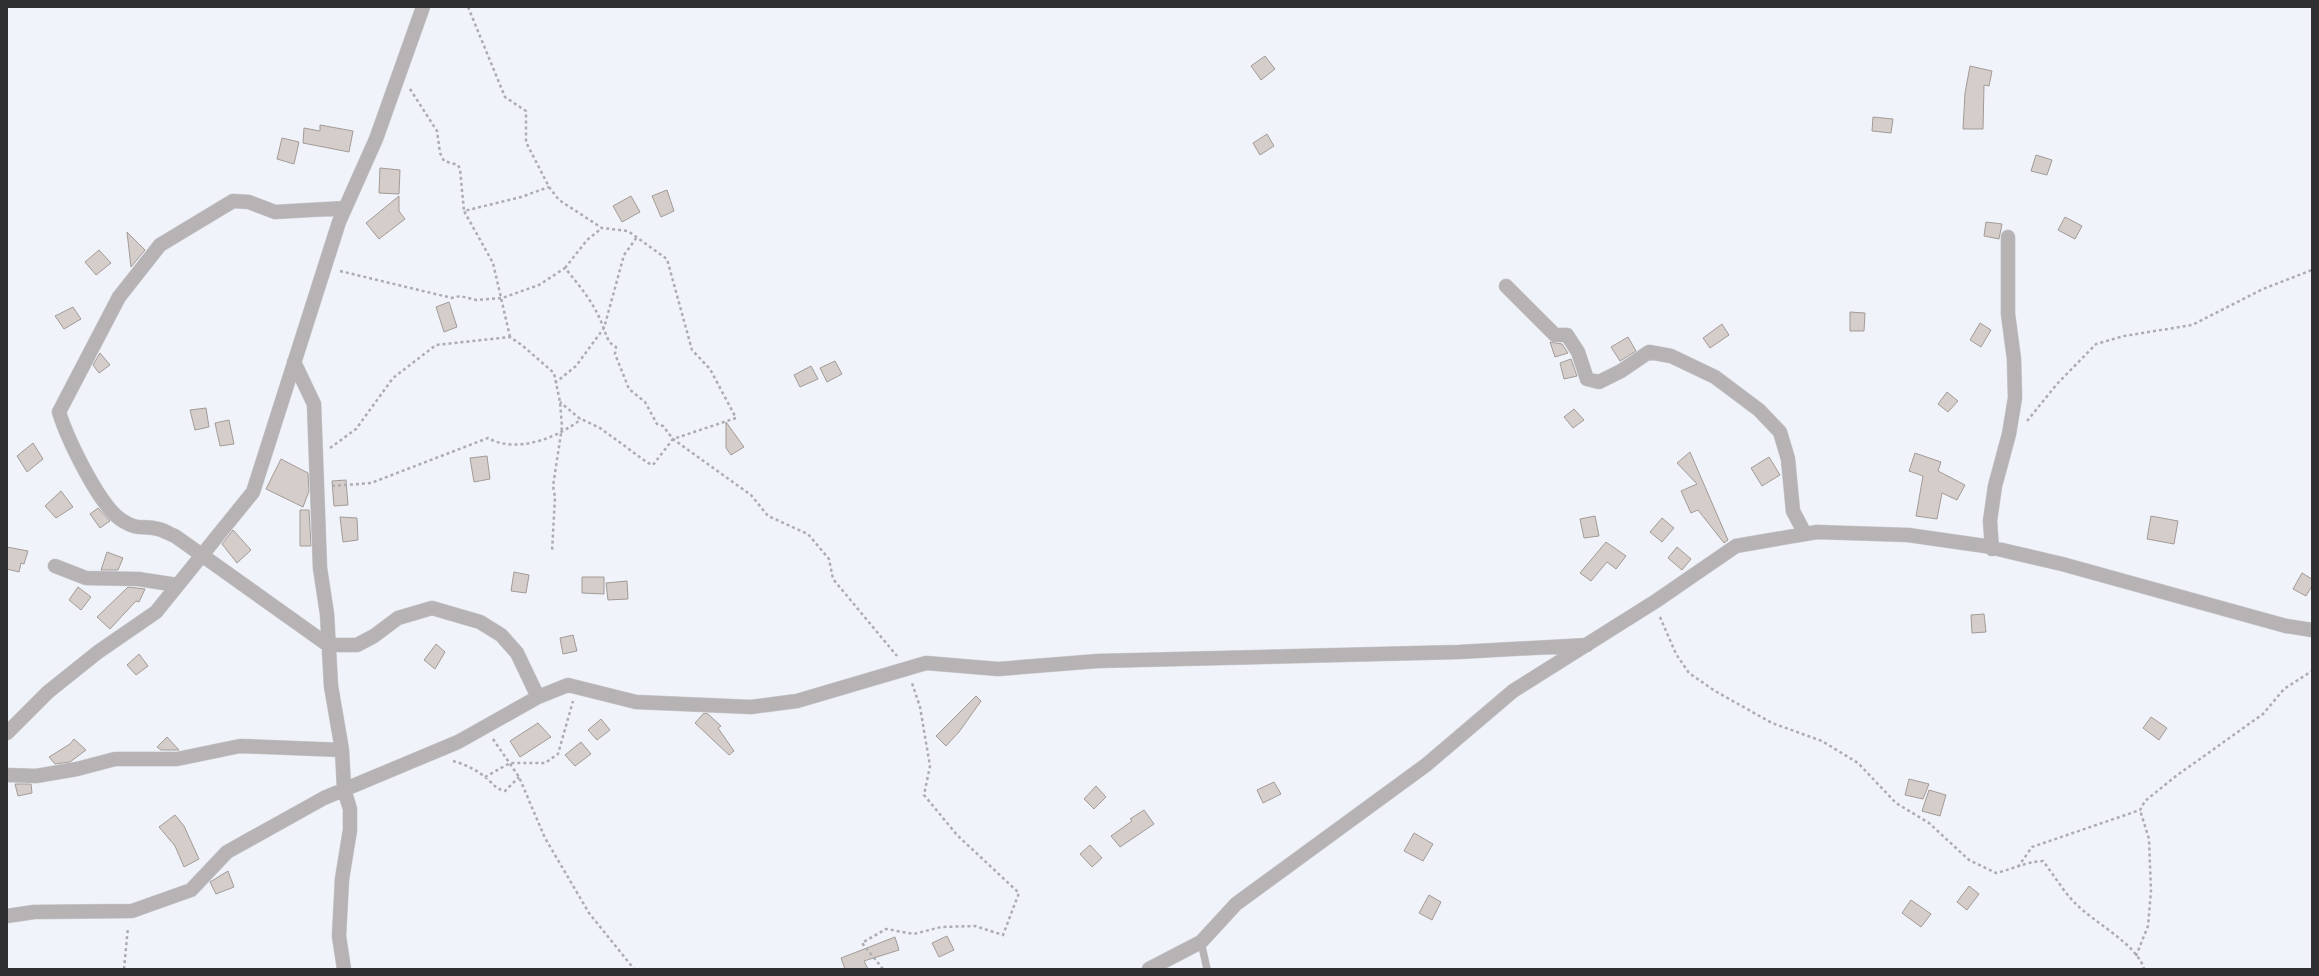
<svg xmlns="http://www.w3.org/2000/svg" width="2319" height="976" viewBox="0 0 2319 976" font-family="'DM Sans',sans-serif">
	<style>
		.building { fill: #d5cdca; stroke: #a29b98 }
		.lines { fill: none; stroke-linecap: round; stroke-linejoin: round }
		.lane-casing { stroke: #ced0d6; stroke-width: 8 }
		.street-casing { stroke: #ced0d6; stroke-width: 15 }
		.path { stroke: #acadb2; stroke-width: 2.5; stroke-dasharray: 3 3; stroke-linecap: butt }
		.lane { stroke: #b7b3b4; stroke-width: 7 }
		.street { stroke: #b7b3b4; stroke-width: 14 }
	</style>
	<rect width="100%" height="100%" fill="#f1f3fa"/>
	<path class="building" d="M1265,56l10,13 -14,11 -10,-14z
		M1970,66l22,5 -3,15 -5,-1 -1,44h-20l2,-36z
		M1873,117l20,2 -2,14 -19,-2z
		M320,125l33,6 -4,21 -46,-9 1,-15 16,3z
		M1267,134l7,12 -14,9 -7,-12z
		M282,138l17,4 -5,22 -17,-5z
		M2036,155l16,5 -5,15 -16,-4z
		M380,168l20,2 -1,24 -20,-1z
		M667,190l7,21 -13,6 -9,-21z
		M399,196v15l6,8 -26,20 -13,-16z
		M631,196l9,16 -18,10 -9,-16z
		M2065,217l17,9 -7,13 -17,-9z
		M1986,222l16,2 -3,15 -15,-3z
		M127,232l18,18 -14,17z
		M99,250l12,13 -15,12 -11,-13z
		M449,302l8,25 -13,5 -8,-25z
		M73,307l8,12 -17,10 -9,-13z
		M1850,312l15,1 -1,18h-14z
		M1980,323l11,7 -10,17 -11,-7z
		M1722,324l7,11 -19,13 -7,-10z
		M1628,337l8,14 -16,10 -9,-14z
		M1550,342l12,2 6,9 -13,4z
		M100,353l10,12 -11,8 -6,-8z
		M1571,359l6,17 -13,3 -4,-16z
		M835,361l7,13 -15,8 -7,-14z
		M811,366l7,13 -18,8 -6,-12z
		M1947,392l11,9 -10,11 -10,-8z
		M206,408l3,19 -14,3 -5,-20z
		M1574,409l10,11 -11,8 -9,-11z
		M229,420l5,24 -14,2 -5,-23z
		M726,422l18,25 -13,8 -5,-7z
		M33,443l10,16 -16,13 -10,-16z
		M1690,452l38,88 -4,3 -26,-33 -7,3 -10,-22 16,-7 -20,-21z
		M1915,453l26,9 -3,9 27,14 -8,15 -15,-7 -5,26 -21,-3 7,-40 -14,-5z
		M487,456l3,23 -16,3 -4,-24z
		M1769,457l11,18 -18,11 -11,-18z
		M281,459l27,14 1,18 -6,16 -37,-18z
		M346,480l2,25 -14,1 -2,-25z
		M61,491l12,16 -17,11 -11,-12z
		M98,508l12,13 -10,7 -10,-14z
		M300,510h9l2,36h-11z
		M1595,516l4,20 -15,2 -4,-19z
		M2151,516l27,5 -4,23 -27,-5z
		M340,517l17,1 1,22 -15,2z
		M1662,518l12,10 -12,14 -12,-10z
		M233,530l18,20 -14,13 -15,-19z
		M1606,542l20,14 -10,13 -9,-7 -16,19 -11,-8z
		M7,547l21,4 -4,13 -3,-1 -2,9 -12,-3z
		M1677,547l14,12 -9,11 -14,-12z
		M107,552l16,6 -5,12h-17z
		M514,572l15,3 -3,18 -15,-2z
		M2302,573l10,6v7l-6,10 -13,-7z
		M582,577h22v17l-22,-1z
		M627,581l1,18 -20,1 -2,-17z
		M78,587l13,10 -10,13 -12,-10z
		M128,587l17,2 -6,13 -3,-1 -26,28 -13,-12z
		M1984,614l2,18 -14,1 -1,-18z
		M573,635l4,16 -14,3 -3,-16z
		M436,644l9,8 -10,17 -11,-9z
		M139,654l9,12 -12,9 -9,-10z
		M976,696l5,5 -22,31 -13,14 -10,-10z
		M704,713l4,1 13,12 -3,2 16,23 -5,4 -34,-32z
		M2151,717l16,11 -8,12 -16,-12z
		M601,719l9,11 -13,10 -9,-10z
		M538,723l13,14 -31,20 -10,-16z
		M167,737l12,13h-18l-4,-3z
		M74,739l12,11 -16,12 -15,2 -6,-7 21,-13z
		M581,742l10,12 -16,12 -10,-11z
		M1909,779l20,5 -6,15 -18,-4z
		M1274,782l7,12 -18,9 -6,-13z
		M15,784h16l1,9 -14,3z
		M1096,786l10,11 -12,12 -10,-10z
		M1929,790l17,5 -6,21 -18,-5z
		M1144,810l10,14 -34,23 -9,-11 21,-15 -2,-2z
		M175,815l9,11 15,33 -15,8 -9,-21 -16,-19z
		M1414,833l19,11 -10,17 -19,-10z
		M1090,845l12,13 -10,9 -12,-13z
		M228,871l6,16 -18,7 -6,-12z
		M1969,886l10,8 -12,16 -10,-8z
		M1429,895l12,7 -9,18 -13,-7z
		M1911,900l20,14 -10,13 -19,-14z
		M947,936l7,14 -15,7 -7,-14z
		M895,937l4,13 -35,11 4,8h-23l-4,-11z"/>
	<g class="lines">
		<g class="lane-casing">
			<path id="lane" d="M1201,942l6,27"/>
		</g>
		<g class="street-casing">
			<path id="street" d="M345,208l-70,4 -26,-10 -16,-1 -73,44 -41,52 -60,115c8,26 41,96 64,109 16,10 21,4 35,8 6,1 11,5 17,7l153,109h29l17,-9 24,-18 34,-10 48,14 21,13 16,18 21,44
				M1506,286l49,49h12l11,17 9,27 12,3 22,-11 28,-19 22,4 44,21 44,33 21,22 8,27 5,52 12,23
				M294,362l20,42 6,164 7,46 4,72 11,64 2,39 6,20v21l-8,49 -3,57 5,33
				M1992,549l-2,-28 5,-35 14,-52 6,-36 -1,-39 -6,-45v-77
				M55,566l31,12 52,1 39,6
				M7,733l41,-41 50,-40 58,-40 97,-120 86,-270 37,-83 47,-132
				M7,775l29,1 41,-7 38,-10h62l63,-13 102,4
				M7,916l27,-4 98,-1 59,-21 36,-38 97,-54 134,-56 80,-45 30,-12 68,17 115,5 46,-6 129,-38 72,6 100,-8 361,-9 128,-7
				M1149,969l52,-27 35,-38 190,-139 87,-74 143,-90 80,-55 81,-14 91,3 77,11 77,18 224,62 26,4"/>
		</g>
		<path class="path" d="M468,7l37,90 21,14v31l23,45 10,13 43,28 26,3 39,28 25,91 18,19 26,49 -63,21 -20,26 -5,-2 -48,-35 -21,-10 -19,-16
			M410,89l27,42 3,22 4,8 14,4 2,4 4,42
			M565,268l22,-28 15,-12
			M340,271l112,27 8,-2 16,4 26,-2 37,-13 26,-17c14,17 29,35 37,56 4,9 5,19 14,23l-1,7 14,35 16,13 12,22 6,2 10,13 78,56 17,21 40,18 21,25 4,20 64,77
			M510,337l-17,-74 -29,-52 57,-14 28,-10
			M555,383l21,-17 28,-38 20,-73 13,-18
			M2027,421l30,-37 39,-40 28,-8 68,-11 71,-36 49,-19
			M330,448l26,-19 37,-51 43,-33 74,-8 13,9 31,27 6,29 2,25 -9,59 2,11 -3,55
			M332,486l39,-3 117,-45c28,16 70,0 93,-19
			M1660,617l16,37 13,19 26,18 57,32 50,18 36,22 38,40 33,20 40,37 27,13c17,-4 29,-11 47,-12 11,14 20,30 32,42 18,19 62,41 69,66
			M493,739l26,38 26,61 44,75 45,56
			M453,761c11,3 22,8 32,16 7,5 10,12 20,14l14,-14
			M485,777l25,-14h35l13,-9 15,-53
			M2018,867l14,-20 108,-37 5,-9 31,-25 87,-62 21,-25 28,-18
			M2136,956l12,-30 3,-35 -2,-52 -9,-29
			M124,969l4,-42
			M883,969l-21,-26 24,-14 28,5 27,-7 34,-1 28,9 16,-42 -62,-58 -33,-40 6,-29 -10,-59 -8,-24"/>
		<use href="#lane" class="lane"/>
		<use href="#street" class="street"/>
	</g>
	<rect width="2319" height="976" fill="none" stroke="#2f2f32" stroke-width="16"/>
</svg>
